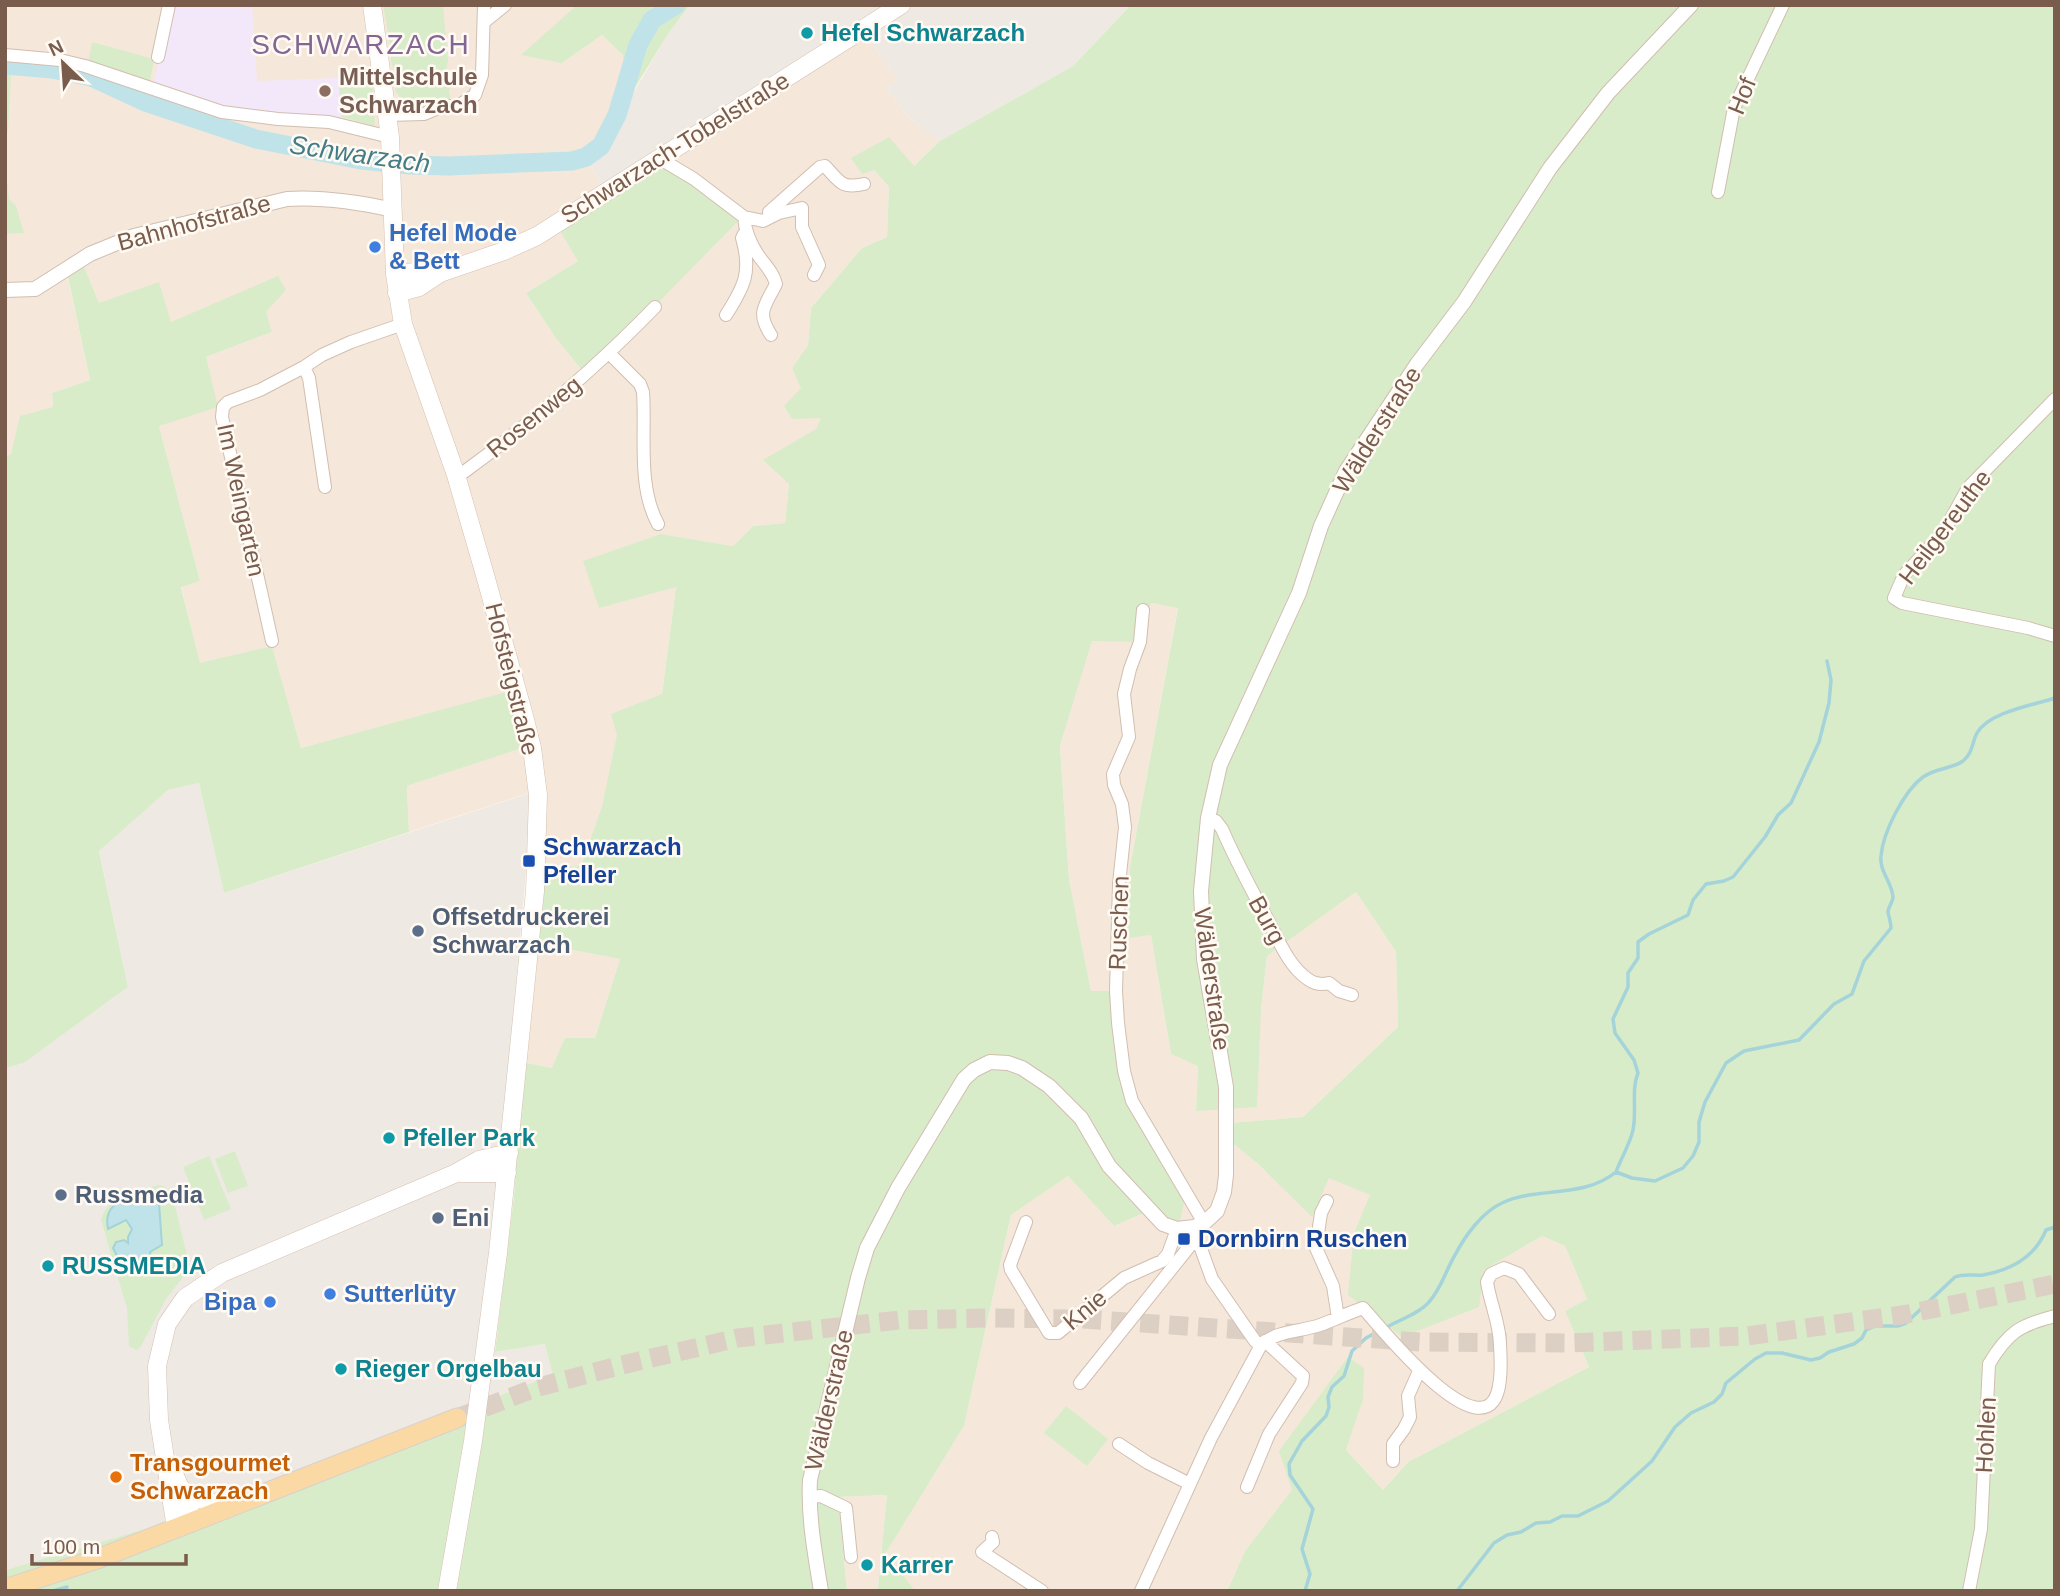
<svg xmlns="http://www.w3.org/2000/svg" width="2060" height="1596" viewBox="0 0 2060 1596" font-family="Helvetica,sans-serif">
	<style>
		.residential { fill: #f5e8da }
		.industrial { fill: #efe9e4 }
		.education { fill: #f3e8fa }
		.green { fill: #d8ecc9 }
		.water { fill: #bfe3e8; stroke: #a5d3da; stroke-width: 2 }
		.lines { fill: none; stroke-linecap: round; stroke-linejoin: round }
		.stream { stroke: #a5d3da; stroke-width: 3.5 }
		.river { stroke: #bfe3e8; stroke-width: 19 }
		.primary-tunnel { stroke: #dcd0c4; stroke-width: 19; stroke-dasharray: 19 10; stroke-linecap: butt }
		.minor-casing { stroke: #d1beb0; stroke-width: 14 }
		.tertiary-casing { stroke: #d1beb0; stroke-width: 16 }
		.secondary-casing { stroke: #d6c0b0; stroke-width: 19 }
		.primary-casing { stroke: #dad1cd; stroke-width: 21 }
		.minor { stroke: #fff; stroke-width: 12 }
		.tertiary { stroke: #fff; stroke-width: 14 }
		.secondary { stroke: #fff; stroke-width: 18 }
		.primary { stroke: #fbd9a5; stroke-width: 19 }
		.culture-dot { fill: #0f9aa8; stroke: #fffaf3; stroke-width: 2.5 }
		.education-dot { fill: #8d6e63; stroke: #fffaf3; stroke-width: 2.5 }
		.shop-dot { fill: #3f7fe0; stroke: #fffaf3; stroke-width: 2.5 }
		.transit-dot { fill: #1a4fb4; stroke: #fffaf3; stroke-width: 2.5 }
		.service-dot { fill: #5c6f8a; stroke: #fffaf3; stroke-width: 2.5 }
		.food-dot { fill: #e8710a; stroke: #fffaf3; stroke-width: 2.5 }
		.labels { text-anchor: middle; stroke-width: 5; stroke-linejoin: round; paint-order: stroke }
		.culture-label { font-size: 24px; font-weight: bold; fill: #0d838f; stroke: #fffaf3; text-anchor: start }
		.education-label { font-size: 24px; font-weight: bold; fill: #785e54; stroke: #fffaf3; text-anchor: start }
		.street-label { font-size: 24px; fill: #7a5c4d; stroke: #fffaf3 }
		.shop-label { font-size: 24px; font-weight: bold; fill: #366cbe; stroke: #fffaf3; text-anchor: start }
		.transit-label { font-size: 24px; font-weight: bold; fill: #164399; stroke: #fffaf3; text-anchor: start }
		.service-label { font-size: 24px; font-weight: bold; fill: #4e5e75; stroke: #fffaf3; text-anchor: start }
		.food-label { font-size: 24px; font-weight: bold; fill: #c56008; stroke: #fffaf3; text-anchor: start }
		.water-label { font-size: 26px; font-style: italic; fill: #437c86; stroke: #fffaf3 }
		.quarter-label { font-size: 28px; letter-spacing: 2px; fill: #846695; stroke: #fffaf3 }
	</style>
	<rect width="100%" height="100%" fill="#fdf6ec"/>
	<path class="residential" d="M5,5h572l-3,5 -12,53 40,-28 21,20 2,49 -23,42 -16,12 20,35 -28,68 -52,32 29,44 30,37 74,-215 207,-123 31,43 -11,9 22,29 32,24 -27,26 -39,3 15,17 -2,50 -25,11 -51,60 -3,37 -16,23 30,49 -33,67 -4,39 -32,3 -20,20 -72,-12 15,52 -14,108 -44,44 -16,68 -21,60 -38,1 -2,-78 -132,43 -2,-46 117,-39 -14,-55 -209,56 -29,-102 -72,18 -19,-79 19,-4 -41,-155 47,-69 66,-25 -101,-10 -72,-19 -15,-37 -16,12 22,102 -38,13 1,14 -42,48 -6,2z
		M1150,603l28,4 -48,260 -3,70 24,-3 20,120 27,11 -2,46 65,-102 6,-53 89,-64 40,60 2,75 -95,90 -72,6v19l26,21 55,53 17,-39 42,18 -17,38 130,37 58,-34 23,10 22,53 -22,12 24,56 -181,95 -25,28 -37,-40 17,-50 -118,151 -18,40h-313l-28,-38 78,-127 47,-211 57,-39 46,50 32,-14 34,9 -50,-117 -39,-113 -22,-112 -9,-133 32,-106 40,2z
		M535,943l85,16 -25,79 -43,30 -29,-6z
		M887,1495l-9,92 -3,4h-28l-9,-94z"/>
	<path class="industrial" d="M693,5h438l-58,61 -133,75 -32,-24 -22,-29 11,-9 -31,-43 -260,157 -20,-35 16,-12 66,-112 20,-28z
		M199,783l25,110 306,-100 -3,67 -30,336 -19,152 17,4 50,-8 9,31 -392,149 -157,46v-502l19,-5 104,-76 -29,-137 69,-60z"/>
	<path class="education" d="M173,5h79l5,76 81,-3 4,39 -90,-3 -32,-7 -67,-23z"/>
	<path class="green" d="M383,5h60l5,56 -2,11 3,1 2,15 -2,2 1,9h-50l-2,-6h-2l-1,-7 3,-1 -7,-24v-11z
		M577,5h116l-5,2 -20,27 -43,70 -2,-49 -21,-20 -40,28 -41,-8z
		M1131,5h924v1586h-828l18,-40 47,-61 -13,-39 69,-94 16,11 -1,32 -17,50 37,40 25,-28 181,-95 -24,-56 22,-12 -22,-53 -23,-10 -58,34 -5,37 -77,30 -54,-42 6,-62 16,-38 -41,-17 -17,39 -55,-54 -26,-21 -1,-19 73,-6 95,-90 -2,-75 -40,-60 -89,64 -6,53 -4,98 -61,4 2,-45 -27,-12 -20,-119 -24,3 3,-71 48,-259 -27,-5 -19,39 -40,-1 -32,105 9,133 22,112h22l7,80 65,126 -5,25 -34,-10 -32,14 -46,-50 -57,39 -47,211 -78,127 29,38h-40l3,-4 9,-92 -49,2 9,94h-842v-21l157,-46 391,-149 -8,-31 -50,8 19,-156 9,-134 29,6 13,-30h30l25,-79 -85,-16 8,-76 38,-1 21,-60 15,-71 -6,-21 51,-20 14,-107 -77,21 -16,-47 78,-27 72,12 20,-20 32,-3 4,-39 -26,-24 53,-31 5,-11 -29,1 -8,-13 17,-18 -9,-20 16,-23 3,-37 51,-60 25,-11 2,-50 -15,-17 -12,4 -11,-16 38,-21 25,29 26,-25 133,-75z
		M92,42l62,17 -4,23 -62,-18z
		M5,73l6,1 -3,58 -3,1z
		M372,74l3,52 -33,-9 -4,-39z
		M659,159l82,59 -132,135 -24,21 -30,-37 -29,-44 52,-32 -22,-37z
		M5,185h3l1,14 7,7 8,27 -19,1z
		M84,266l15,37 60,-21 12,40 107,-46 8,14 -20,22 6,20 -66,25 12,50 -59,19 41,155 -19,6 19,76 72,-17 29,102 209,-57 15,56 -118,39 2,46 -185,61 -25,-110 -31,7 -69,61 29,136 -104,76 -19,5v-611l6,-3 9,-38 33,-9 -1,-14 38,-13 -22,-103z
		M235,1151l13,35 -20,7 -13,-34z
		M209,1156l22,53 -27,11 -21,-53z
		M158,1185l6,1 8,7 18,75 -24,31 -26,49 -4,2 -7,-4 -2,-38 -26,-88c7,-26 35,-28 57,-35z
		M1066,1406l42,33 -21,27 -43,-33z"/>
	<path class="water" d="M153,1195l6,8 3,42 -12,7 1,6 -26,7 -6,-5 -6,-12 3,-6 8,-2 4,3v-6l4,-8 -6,-9 -18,9c-6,-28 21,-33 45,-34z"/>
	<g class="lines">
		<path class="stream" d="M1616,1172c5,-14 14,-28 17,-42 4,-19 -2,-40 5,-57l-4,-13 -19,-27 -2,-14 15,-32v-14l10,-15v-16l11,-8 39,-19 5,-15 13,-16 18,-3 9,-4 32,-40 13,-22 13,-12 28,-61 10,-39 2,-23 -4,-19
			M1387,1327c12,-7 33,-14 42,-25 12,-13 17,-32 26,-47 10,-19 27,-43 47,-52 36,-17 81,-4 114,-31l16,6 23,3 28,-13 10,-12 6,-14v-20l6,-20 21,-39 18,-12 55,-11 35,-36 18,-10 12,-33 27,-33c0,-6 -2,-10 -3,-16 0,-5 5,-10 5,-15 -1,-15 -14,-26 -12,-41 2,-24 23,-65 42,-79 12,-9 29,-8 40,-16 10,-8 9,-19 14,-28 12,-21 57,-28 78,-35
			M53,1591l14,-4
			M1305,1591l5,-17 -8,-25 11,-40 -23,-34 -1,-11 13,-23 24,-25 3,-9 -1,-10 4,-10 12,-11 8,-25 14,-13 11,-6
			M1457,1591l37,-48 13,-8 14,-3 15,-9 14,-1 12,-6h16l30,-15 44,-40 23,-34 16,-14 23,-11 8,-8 4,-11 29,-24 11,-6h16l29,7 9,-2 9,-6 25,-8 8,-6 4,-8 9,-4h23l8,-3 49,-46c10,-4 18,-1 28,-2 28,-5 52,-18 63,-45l9,-3"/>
		<path class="river" d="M5,65l47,4 39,8 54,25 111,37 105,21 49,5 39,1 123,-5 14,-4 15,-11 16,-31 21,-70 14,-25 24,-15"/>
		<path class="primary-tunnel" d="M457,1418l78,-30 87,-23 116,-27 162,-18 89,-2 94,1 338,23 145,1 181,-7 155,-21 153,-31"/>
		<g class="minor-casing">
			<path id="minor" d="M484,22l21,-17
				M5,55l55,5 25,6 137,46 56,7 51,3 61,15
				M158,57l11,-52
				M387,115l37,-1 19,-8h15l17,-11 7,-20 2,-70
				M659,158l35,21 50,38 19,4 16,-8 23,-5v19l17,38 -5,10
				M1718,192l16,-84 49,-103
				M769,212l51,-45 5,-1c15,16 16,23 39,18
				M744,217c1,14 6,26 14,38 7,10 15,17 18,29 -11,22 -20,28 -5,51
				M726,315c18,-28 26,-43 16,-77l2,-4
				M610,354l30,30 3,8c3,42 -6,94 15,132
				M304,367l5,11 16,109
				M2055,399l-87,89 -25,45 -39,42 -10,23 8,5 126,25 27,8
				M456,475l8,-3c71,-52 130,-102 191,-165
				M1143,610l-3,32 -10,27 -6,25 5,43 -16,37 1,11 8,19 3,23 -6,57 -3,107 2,32 6,48 8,30 72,122
				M272,641l-50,-224 1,-10 5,-5 32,-12 44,-23 18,-12 29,-13 52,-18
				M1208,818l8,3 6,8c14,32 30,62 47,93 10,19 20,45 40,58 6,4 13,5 20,3l10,8 13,4
				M1327,1201l-6,12 -5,35 17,38 5,32
				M1026,1222l-16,43 1,5 38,63h9l66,-55 38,-17 6,-7 9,-25
				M1195,1232l17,47 43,62 6,4
				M1080,1383l117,-146
				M1119,1444l29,19 42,21
				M1393,1461v-17l11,-15 6,-12 -2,-21 11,-25
				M1247,1487l22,-53 33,-51 1,-7 -38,-35
				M809,1497l12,-1 25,12 5,49
				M992,1537l1,5 -11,10 60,39
				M1141,1591l70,-153 50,-93c17,-15 39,-13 59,-20 14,-5 28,-12 43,-17 14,15 114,141 134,86 5,-14 4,-34 3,-49 0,-21 -10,-42 -13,-63l4,-8 13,-6 15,6 30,40
				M1969,1591l12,-62 8,-165c19,-32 31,-39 66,-48"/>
		</g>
		<g class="tertiary-casing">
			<path id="tertiary" d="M5,290l30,-1 55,-35 44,-18 153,-37c36,-2 71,3 106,11
				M821,1591c-6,-37 -13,-74 -11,-111l48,-202 9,-30 31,-60 66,-109 10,-9 16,-8 18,1 14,5 27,18 32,32 28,48 54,58 14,5 17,-2 10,-4 13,-12 7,-19 2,-17v-88l-22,-128 -3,-68 7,-73 12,-53 79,-172 22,-67 25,-55 71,-107 47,-62 86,-134 58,-75 83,-88"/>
		</g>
		<g class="secondary-casing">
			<path id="secondary" d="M372,5l18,132 5,137 8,50 53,151 29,100 39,141 8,32 6,47 -3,96 -37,362 -25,188 -26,150
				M395,274l21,-2 24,1
				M397,293l22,-6 21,-14 64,-22 33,-15 364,-231
				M461,1173h46
				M172,1469l22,52
				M180,1488l14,9 34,11
				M176,1528l-17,-108 -2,-54 10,-42 18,-26 37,-25 232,-99 25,-14 30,-7"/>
		</g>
		<g class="primary-casing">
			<path id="primary" d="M5,1589l95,-31 357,-140"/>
		</g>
		<use href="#minor" class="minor"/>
		<use href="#tertiary" class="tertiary"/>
		<use href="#secondary" class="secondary"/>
		<use href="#primary" class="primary"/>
	</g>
	<g class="culture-dot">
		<circle cx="807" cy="33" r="7"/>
		<circle cx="389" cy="1138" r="7"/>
		<circle cx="48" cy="1266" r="7"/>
		<circle cx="341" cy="1369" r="7"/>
		<circle cx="867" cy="1565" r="7"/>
	</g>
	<circle class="education-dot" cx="325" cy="91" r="7"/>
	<g class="shop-dot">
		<circle cx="375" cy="247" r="7"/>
		<circle cx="330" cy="1294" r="7"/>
		<circle cx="270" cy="1302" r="7"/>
	</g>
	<g class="transit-dot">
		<rect x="522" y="854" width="14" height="14" rx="3.5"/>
		<rect x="1177" y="1232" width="14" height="14" rx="3.5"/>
	</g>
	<g class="service-dot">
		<circle cx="418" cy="931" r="7"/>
		<circle cx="61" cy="1195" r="7"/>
		<circle cx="438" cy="1218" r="7"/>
	</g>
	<circle class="food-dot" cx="116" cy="1477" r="7"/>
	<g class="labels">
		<g class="culture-label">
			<text x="821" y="41">Hefel Schwarzach</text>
			<text x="403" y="1146">Pfeller Park</text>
			<text x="62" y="1274">RUSSMEDIA</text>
			<text x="355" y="1377">Rieger Orgelbau</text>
			<text x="881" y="1573">Karrer</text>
		</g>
		<g class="education-label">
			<text x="339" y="85">Mittelschule<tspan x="339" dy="28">Schwarzach</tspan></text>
		</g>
		<g class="street-label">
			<text transform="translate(1742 96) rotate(-68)" y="8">Hof</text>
			<text transform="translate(675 148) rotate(-32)" y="8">Schwarzach-Tobelstraße</text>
			<text transform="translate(194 223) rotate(-15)" y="8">Bahnhofstraße</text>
			<text transform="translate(534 417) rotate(-39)" y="8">Rosenweg</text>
			<text transform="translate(1377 430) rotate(-58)" y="8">Wälderstraße</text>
			<text transform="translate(241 500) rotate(78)" y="8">Im Weingarten</text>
			<text transform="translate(1945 527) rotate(-53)" y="8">Heilgereuthe</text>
			<text transform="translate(512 679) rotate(76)" y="8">Hofsteigstraße</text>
			<text transform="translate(1267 920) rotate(61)" y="8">Burg</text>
			<text transform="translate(1119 923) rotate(-88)" y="8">Ruschen</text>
			<text transform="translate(1212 979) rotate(82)" y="8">Wälderstraße</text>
			<text transform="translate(1085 1310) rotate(-40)" y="8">Knie</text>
			<text transform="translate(829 1400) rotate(-77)" y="8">Wälderstraße</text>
			<text transform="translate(1986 1435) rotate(-87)" y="8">Hohlen</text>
		</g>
		<g class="shop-label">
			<text x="389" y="241">Hefel Mode<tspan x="389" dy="28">&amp; Bett</tspan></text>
			<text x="344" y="1302">Sutterlüty</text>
			<text x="256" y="1310" text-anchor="end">Bipa</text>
		</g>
		<g class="transit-label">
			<text x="543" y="855">Schwarzach<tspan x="543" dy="28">Pfeller</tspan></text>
			<text x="1198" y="1247">Dornbirn Ruschen</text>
		</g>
		<g class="service-label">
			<text x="432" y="925">Offsetdruckerei<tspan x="432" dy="28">Schwarzach</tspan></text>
			<text x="75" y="1203">Russmedia</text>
			<text x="452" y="1226">Eni</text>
		</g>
		<g class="food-label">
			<text x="130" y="1471">Transgourmet<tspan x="130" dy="28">Schwarzach</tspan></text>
		</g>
		<g class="water-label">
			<text transform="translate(360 154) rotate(8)" y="9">Schwarzach</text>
		</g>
		<g class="quarter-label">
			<text x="361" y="54">SCHWARZACH</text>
		</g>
	</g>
	<rect width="2060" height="1596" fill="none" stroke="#7a5c4d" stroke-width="14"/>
	<g transform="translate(63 63) rotate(335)" stroke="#fffaf3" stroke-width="5" paint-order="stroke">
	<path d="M0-5L12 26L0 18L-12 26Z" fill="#7a5c4d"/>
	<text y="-10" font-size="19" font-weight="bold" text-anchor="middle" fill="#7a5c4d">N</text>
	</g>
	<path d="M32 1554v10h154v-10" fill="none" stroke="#7a5c4d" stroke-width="3.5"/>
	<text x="42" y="1554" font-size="21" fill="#7a5c4d" stroke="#fffaf3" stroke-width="5" paint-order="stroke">100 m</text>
</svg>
